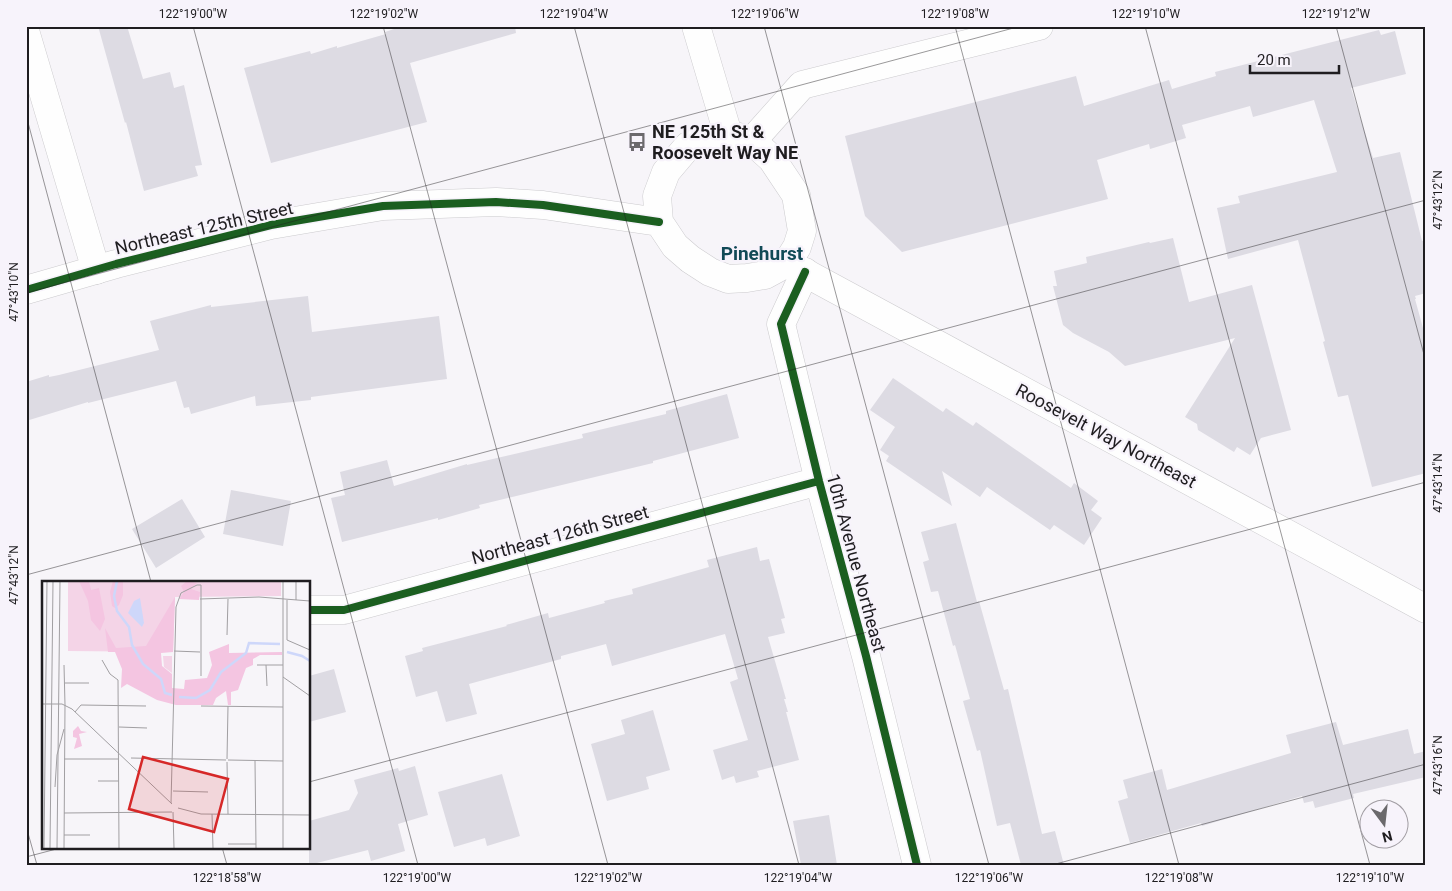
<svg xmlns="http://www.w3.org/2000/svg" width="1452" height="891" viewBox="0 0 1452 891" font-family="Roboto,sans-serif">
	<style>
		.building { fill: #dddbe3 }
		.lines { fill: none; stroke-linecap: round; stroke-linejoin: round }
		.minor-casing { stroke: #cccbce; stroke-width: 29 }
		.tertiary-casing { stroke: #cccbce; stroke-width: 29 }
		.secondary-casing { stroke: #cccbce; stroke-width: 29 }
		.minor { stroke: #fefefe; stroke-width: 28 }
		.tertiary { stroke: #fefefe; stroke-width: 28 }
		.secondary { stroke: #fefefe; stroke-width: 28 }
		.cycleway-casing { stroke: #f7f3fb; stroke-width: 11 }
		.cycleway { stroke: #1b5e20; stroke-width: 8 }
		.ticks { fill: none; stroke: #1f1d20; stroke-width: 1; stroke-opacity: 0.45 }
		.labels { text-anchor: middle; stroke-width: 4.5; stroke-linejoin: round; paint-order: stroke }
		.poi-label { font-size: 18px; font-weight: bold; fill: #1f1d20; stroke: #f7f3fb; text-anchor: start }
		.street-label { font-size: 18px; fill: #1f1d20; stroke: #f7f3fb }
		.neighbourhood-label { font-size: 19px; font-weight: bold; fill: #114a56; stroke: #f7f3fb }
		.inset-river { fill: none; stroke: #ced7fa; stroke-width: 2.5 }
		.inset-road { fill: none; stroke: #a19fa2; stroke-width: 1 }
		.view { fill: #d62828; fill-opacity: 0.15; stroke: #d62828; stroke-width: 2.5 }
		.inset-edge { fill: none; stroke: #1f1d20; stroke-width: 2.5 }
		.neatline { fill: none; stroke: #1f1d20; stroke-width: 2 }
		.ticks-label { font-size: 12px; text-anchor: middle; fill: #1f1d20 }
	</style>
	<rect width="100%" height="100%" fill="#f7f5f9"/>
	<path class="building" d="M98,26h29l16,53 27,-7 4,16 10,-3 18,80 -7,1 3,10 -54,15 -18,-69 -1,1z
		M403,26h112l1,7 -106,30 17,59 -156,41 -27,-95 66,-17 1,3 26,-8v2l49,-14 -1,-2z
		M1379,30l2,5 14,-4 11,43 -55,14 22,70 27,-6 22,89 4,-1v53l-11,3 1,3h-1l11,40v134l-54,14 -24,-92 -10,2 -15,-55 2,-1 -27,-101 -70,19 -11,-51 23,-5 -2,-7 99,-24 -23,-72 -61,17 -3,-11 -68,19 4,13 -36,11 -1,-5 -52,16 11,39 -206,53 -37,-36 -20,-80 231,-60 8,30 85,-26 3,9 44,-13 -1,-4z
		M1173,238l16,64 63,-17 39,145 -30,8 -11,17 -13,-8 -3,5 -36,-22 -1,-6 -12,-7 50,-79 -110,28 -16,-14 -36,-19 -10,-8 -10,-39h4l-3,-15 33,-8 -1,-6 63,-15 1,1z
		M308,296l4,36 127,-16 8,63 -136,18v3l-55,6 -1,-10 -64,18 -2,-7 -5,1 -8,-27 -88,22v-1l-62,19v-39l23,-7v2l10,-2 100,-25 -9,-29 61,-16v2z
		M893,378l50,34 3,-4 27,18 3,-4 95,66 3,-5 24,18 -7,9 11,8 -18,27 -30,-20 -4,5 -63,-43 -7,10 -38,-26 10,35 -66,-45 3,-5 -9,-6 15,-23 -25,-17z
		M727,394l12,44 -86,23v2l-174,42 1,3 -42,12v-2l-96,24 -11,-44 14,-3 -5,-23 47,-12 7,26 73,-22v1l116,-27 -1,-4 84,-20v-3z
		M231,490l60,11 -8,45 -60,-12z
		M182,499l23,38 -49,31 -24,-39z
		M956,523l21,79 2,-1 25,89 4,-1 34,145 13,-3 9,34h-43l-11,-42 -13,3 -17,-76 -3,1 -14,-50 7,-2 -15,-54 -2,1 -15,-55 -7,1 -8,-30 6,-2 -8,-28z
		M757,547l3,14 9,-2 16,59 -4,1 4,14 -17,4 18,62h-2l4,13h-2l13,48 -42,11 2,6 -23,6 -2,-7 -12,4 -9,-30 35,-10 -18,-58 8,-3 -13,-45 -113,32 -6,-22 -45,12v3l-92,25 8,30 -31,8 -9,-31 -21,6 -11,-41 18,-5 -1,-3 85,-22 -1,-1 42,-12 1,5 56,-15 -1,-2 29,-7 -1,-5 77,-22 -2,-7z
		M334,669l12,43 -37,10v-46z
		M653,710l17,60 -24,7 3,12 -42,12 -16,-57 34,-10 -4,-14z
		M1336,722l7,23 65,-16 6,25 12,-3v26l-73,17 1,4 -39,10 -2,-7 -9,2 -2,-7 -100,30 -1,-3 -71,20 -12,-42 10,-3 -5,-18 39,-11 5,21 124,-37 -5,-18z
		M415,766l13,49 -30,9 7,27 -34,10 -3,-11 -59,15v-44l40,-11 9,-17 -4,-13 44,-12 1,3z
		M502,774l18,62 -33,10 -2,-8 -31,9 -16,-55z
		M829,815l8,50h-36l-8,-44z"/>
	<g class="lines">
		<g class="minor-casing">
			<path id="minor" d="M26,34l70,236
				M805,272l-24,52 38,157 47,175 51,209
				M309,610h35l475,-129"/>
		</g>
		<g class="tertiary-casing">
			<path id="tertiary" d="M696,26l32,108
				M752,141l50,-56 237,-59"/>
		</g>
		<g class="secondary-casing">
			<path id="secondary" d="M728,134l24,7 20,18 24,36 6,36 -5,16 -10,16 -22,12 -18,3 -19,1 -18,-7 -20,-13 -15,-13 -16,-24 -2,-26 9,-24 22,-26z
				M787,263l639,346
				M26,290l90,-26 155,-39 112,-19 113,-4 47,3 116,17"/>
		</g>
		<use href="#minor" class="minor"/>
		<use href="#tertiary" class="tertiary"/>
		<use href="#secondary" class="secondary"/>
		<g class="cycleway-casing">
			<path id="cycleway" d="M805,272l-24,52 38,157 47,175 51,209
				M26,290l90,-26 155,-39 112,-19 113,-4 47,3 116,17
				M309,610h35l475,-129"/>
		</g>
		<use href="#cycleway" class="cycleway"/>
	</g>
	<path class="ticks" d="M193,26l225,839M383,26l225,839M574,26l225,839M764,26l225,839M955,26l224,839M1145,26l225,839M1336,26l90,336M26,115l125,467M26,293l995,-267M26,575l1400,-375M309,782l1117,-300M26,826l11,39M222,847l5,18M26,857l38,-10M1052,865l374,-101"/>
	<defs>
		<g id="bus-bare" transform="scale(1.5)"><path d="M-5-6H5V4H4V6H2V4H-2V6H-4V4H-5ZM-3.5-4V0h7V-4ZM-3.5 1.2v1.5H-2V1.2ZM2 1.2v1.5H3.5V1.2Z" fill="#6b696c" stroke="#f7f3fb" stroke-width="2.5" paint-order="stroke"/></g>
	</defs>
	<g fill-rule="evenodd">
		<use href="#bus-bare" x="637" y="142"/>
	</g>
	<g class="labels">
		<g class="poi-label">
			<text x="652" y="138">NE 125th St &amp;<tspan x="652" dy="21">Roosevelt Way NE</tspan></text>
		</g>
		<g class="street-label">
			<text transform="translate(204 228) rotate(-13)" y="6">Northeast 125th Street</text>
			<text transform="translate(1106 436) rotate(28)" y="6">Roosevelt Way Northeast</text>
			<text transform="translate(560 535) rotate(-15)" y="6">Northeast 126th Street</text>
			<text transform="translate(856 563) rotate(75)" y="6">10th Avenue Northeast</text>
		</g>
		<g class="neighbourhood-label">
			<text x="762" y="260">Pinehurst</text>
		</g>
	</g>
	<g transform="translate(42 581)">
		<rect width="268" height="268" fill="#f7f5f9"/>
		<path d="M26,0h213v15l-106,1 -2,55 -105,-1zM121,75h9v17l-8,-6z" fill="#f4d4e7"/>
		<path d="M37,0h10l2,9 8,-2 6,31 -5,12 -9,-11 -3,-19zM71,0h10v14l-4,10 -4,3 -3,-2 -2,-14zM145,0l10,2 -6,6 9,3 -1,8 -20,-1 5,-7 -3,-6zM133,16l-2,55 -12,1 1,13 10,8v14l12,1 1,-9 22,-2 5,-13 -3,-13 20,-8v9l53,-1v3h-22l-7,4v6l-7,3 -8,22 -7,2v13h-3l-2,-14 -10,7 -3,7h-37l-19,-5 -30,-16 -6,4 1,-19 -7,-17h-7l-3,-24 11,20 30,-2zM36,145l3,5 6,1 -8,2 3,12 -8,3 3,-11 -4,-1v-6z" fill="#f4c5e1"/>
		<path d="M98,17l4,25 -2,4 -14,-14 6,-12z" fill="#ced7fa"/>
		<path class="inset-river" d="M75,0l-3,15 3,15 12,16 3,18 11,19 18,15 4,14 7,2M245,71l15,4 8,5M137,116l17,1 14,-8 11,-18 25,-19 3,-10 31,1"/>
		<path class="inset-road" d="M241,0v267M254,0v19M158,18l59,-2 51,4M245,19v40l23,10M185,54l1,-36M132,70l26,1M60,79l8,14 8,6 1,168M22,84l1,40M215,84h26M224,84l1,21M241,96l27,19M23,102h24M0,123h20l10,5 100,95M159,125l82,1M33,131l6,-7 65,1M77,146l28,1M89,177l95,2M22,178h54M185,178l1,-53M186,179l55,1M213,180l1,87M185,181l1,52M56,200h21M13,206l2,-32 7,-26M131,210l35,1M129,222l5,-196 5,-14 16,-8h4v91M136,227l23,6 109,1M131,231l1,36M22,232l108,-1M170,233l1,34M22,254h26M186,263h28M2,267l3,-267M8,267l3,-267M15,267l3,-267M22,267l1,-143"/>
		<path class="view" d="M101,176l85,22 -14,53 -85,-23z"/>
		<rect width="268" height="268" class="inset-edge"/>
	</g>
	<rect width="1452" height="891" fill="none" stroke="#f7f3fb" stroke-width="55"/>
	<g transform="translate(1384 824) rotate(165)"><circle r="24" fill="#f7f3fb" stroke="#a19da3"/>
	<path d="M0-4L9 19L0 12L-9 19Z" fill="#6b696c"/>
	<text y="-8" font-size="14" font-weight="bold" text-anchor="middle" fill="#1f1d20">N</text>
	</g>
	<path d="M1250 65v8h89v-8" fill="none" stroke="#1f1d20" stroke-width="2.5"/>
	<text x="1257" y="65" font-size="15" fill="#1f1d20" stroke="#f7f3fb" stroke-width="4" paint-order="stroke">20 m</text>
	<rect x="28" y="28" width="1396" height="836" class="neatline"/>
	<g class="ticks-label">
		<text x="193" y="18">122°19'00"W</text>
		<text x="384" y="18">122°19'02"W</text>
		<text x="574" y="18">122°19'04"W</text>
		<text x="765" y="18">122°19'06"W</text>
		<text x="955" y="18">122°19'08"W</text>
		<text x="1146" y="18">122°19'10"W</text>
		<text x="1336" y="18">122°19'12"W</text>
		<text transform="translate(1438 200) rotate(-90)" y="4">47°43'12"N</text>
		<text transform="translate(14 292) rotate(-90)" y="4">47°43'10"N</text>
		<text transform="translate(1438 483) rotate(-90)" y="4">47°43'14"N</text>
		<text transform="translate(14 575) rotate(-90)" y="4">47°43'12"N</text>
		<text transform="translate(1438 765) rotate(-90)" y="4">47°43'16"N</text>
		<text x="227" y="882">122°18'58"W</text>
		<text x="417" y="882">122°19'00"W</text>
		<text x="608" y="882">122°19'02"W</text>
		<text x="798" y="882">122°19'04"W</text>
		<text x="989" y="882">122°19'06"W</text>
		<text x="1179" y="882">122°19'08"W</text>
		<text x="1370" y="882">122°19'10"W</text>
	</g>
</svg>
